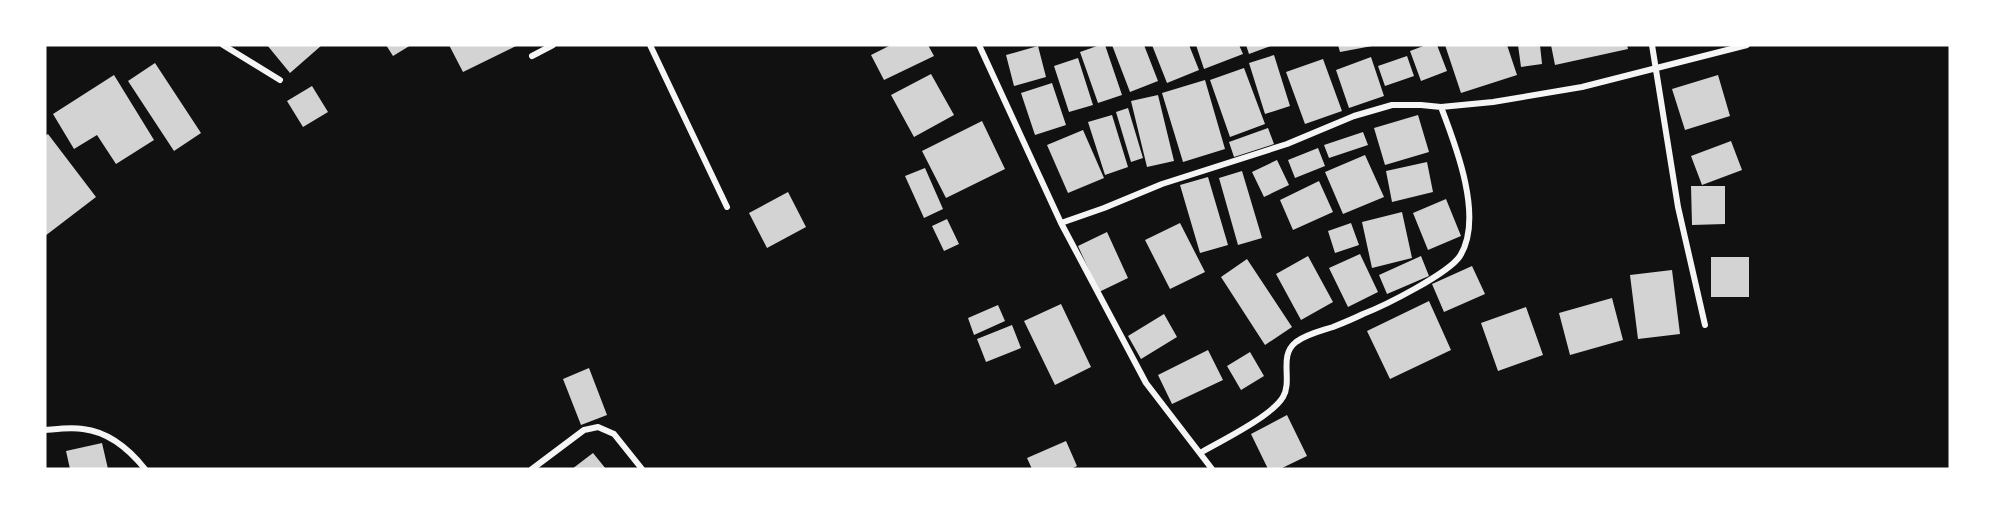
<svg xmlns="http://www.w3.org/2000/svg" width="1995" height="514" viewBox="0 0 1995 514" font-family="Poppins,sans-serif">
	<style>
		.building { fill: #d3d3d3 }
		.lines { fill: none; stroke-linecap: round; stroke-linejoin: round }
		.minor { stroke: #f5f5f5; stroke-width: 6 }
	</style>
	<rect width="100%" height="100%" fill="#111"/>
	<path class="building" d="M267,45h55l-32,28z
		M386,45h25l-18,11z
		M449,45h69l-55,27z
		M891,45h37l6,11 -50,24 -13,-25z
		M1100,45h5l17,50 -24,8 -18,-51z
		M1112,45h32l14,36 -28,11z
		M1152,45h37l10,25 -32,13z
		M1196,45h43l4,9 -39,15z
		M1246,45h27l-24,9z
		M1338,45h34v1l-32,6z
		M1426,45h11l10,26 -26,10 -11,-30z
		M1445,45h62l10,30 -56,18z
		M1518,45h22l2,19 -21,3z
		M1551,45h76l1,4 -73,16z
		M1038,46l8,31 -32,9 -8,-31z
		M1274,55l16,51 -25,8 -16,-51z
		M1407,56l7,20 -29,10 -7,-20z
		M1371,57l13,39 -35,12 -13,-38z
		M1078,58l15,47 -24,7 -15,-46z
		M1323,59l19,52 -37,13 -19,-52z
		M155,63l46,70 -27,18 -46,-70z
		M1244,68l21,56 -35,13 -20,-57z
		M931,74l23,41 -40,22 -23,-42z
		M114,75l40,65 -38,24 -19,-29 -23,14 -21,-35z
		M1718,75l12,41 -45,14 -13,-41z
		M1205,80l20,69 -42,13 -21,-69z
		M1052,83l14,42 -31,10 -14,-42z
		M312,86l16,26 -25,15 -16,-26z
		M1158,95l16,66 -27,6 -16,-66z
		M1128,108l15,50 -12,4 -15,-50z
		M1112,115l16,52 -23,8 -17,-53z
		M1418,115l11,37 -44,13 -11,-37z
		M982,121l23,48 -59,29 -24,-47z
		M1268,128l6,16 -40,13 -5,-15z
		M1083,130l21,48 -36,15 -21,-48z
		M1363,132l5,13 -39,13 -5,-13z
		M48,134l48,63 -51,39v-100z
		M1731,141l11,29 -40,15 -11,-29z
		M1318,148l7,18 -30,12 -7,-18z
		M1365,155l19,42 -41,17 -18,-42z
		M1277,160l12,25 -25,12 -12,-25z
		M1427,162l6,30 -41,10 -6,-31z
		M925,168l18,41 -19,9 -19,-42z
		M1242,171l20,67 -24,7 -19,-67z
		M1208,177l20,68 -28,8 -20,-68z
		M1319,181l14,31 -40,18 -13,-30z
		M1691,186h34v38l-33,1z
		M788,192l18,35 -39,21 -18,-35z
		M1446,199l15,37 -33,14 -15,-37z
		M1402,212l10,46 -40,10 -10,-46z
		M947,219l12,25 -15,7 -12,-25z
		M1180,223l25,49 -35,17 -25,-49z
		M1351,223l8,22 -24,8 -7,-22z
		M1107,232l21,46 -29,14 -21,-46z
		M1360,254l18,38 -30,15 -19,-39z
		M1308,256l25,46 -32,18 -25,-46z
		M1421,256l8,20 -42,18 -8,-19z
		M1711,257h38v40h-38z
		M1247,259l45,68 -27,18 -44,-68z
		M1472,266l13,28 -41,18 -12,-28z
		M1672,270l8,64 -42,5 -8,-64z
		M1612,298l11,42 -53,15 -11,-42z
		M1429,301l22,49 -61,29 -23,-48z
		M1061,304l30,63 -36,18 -31,-64z
		M998,305l7,16 -31,14 -6,-17z
		M1526,307l17,48 -45,16 -17,-48z
		M1164,314l13,23 -36,22 -13,-23z
		M1012,325l9,23 -35,14 -9,-23z
		M1208,350l15,30 -51,24 -14,-29z
		M1250,352l14,24 -23,14 -14,-24z
		M589,368l18,47 -26,10 -18,-46z
		M1287,415l20,41 -27,13h-12l-17,-35z
		M1066,441l11,25 -6,3h-39l-5,-11z
		M102,443l6,26h-38l-4,-18z
		M593,453l13,16h-34z"/>
	<g class="lines">
		<path class="minor" d="M223,45l57,35
			M650,45l77,162
			M979,45l82,178 85,160 66,86
			M1652,45l26,162 27,118
			M532,56l21,-11
			M1061,223l43,-15 58,-24 125,-40 67,-28 38,-11h29l20,2 52,-5 89,-15 165,-42
			M45,430c12,-1 26,-3 38,-1 26,3 46,20 62,40
			M1200,453c21,-12 72,-37 83,-56 10,-17 -5,-41 13,-55 11,-8 25,-11 37,-15 10,-4 20,-8 30,-13 21,-8 85,-40 97,-58 24,-38 -4,-110 -19,-149
			M532,469l52,-39 14,-3 16,7 28,35"/>
	</g>
	<rect width="1995" height="514" fill="none" stroke="#ffffff" stroke-width="93"/>
</svg>
